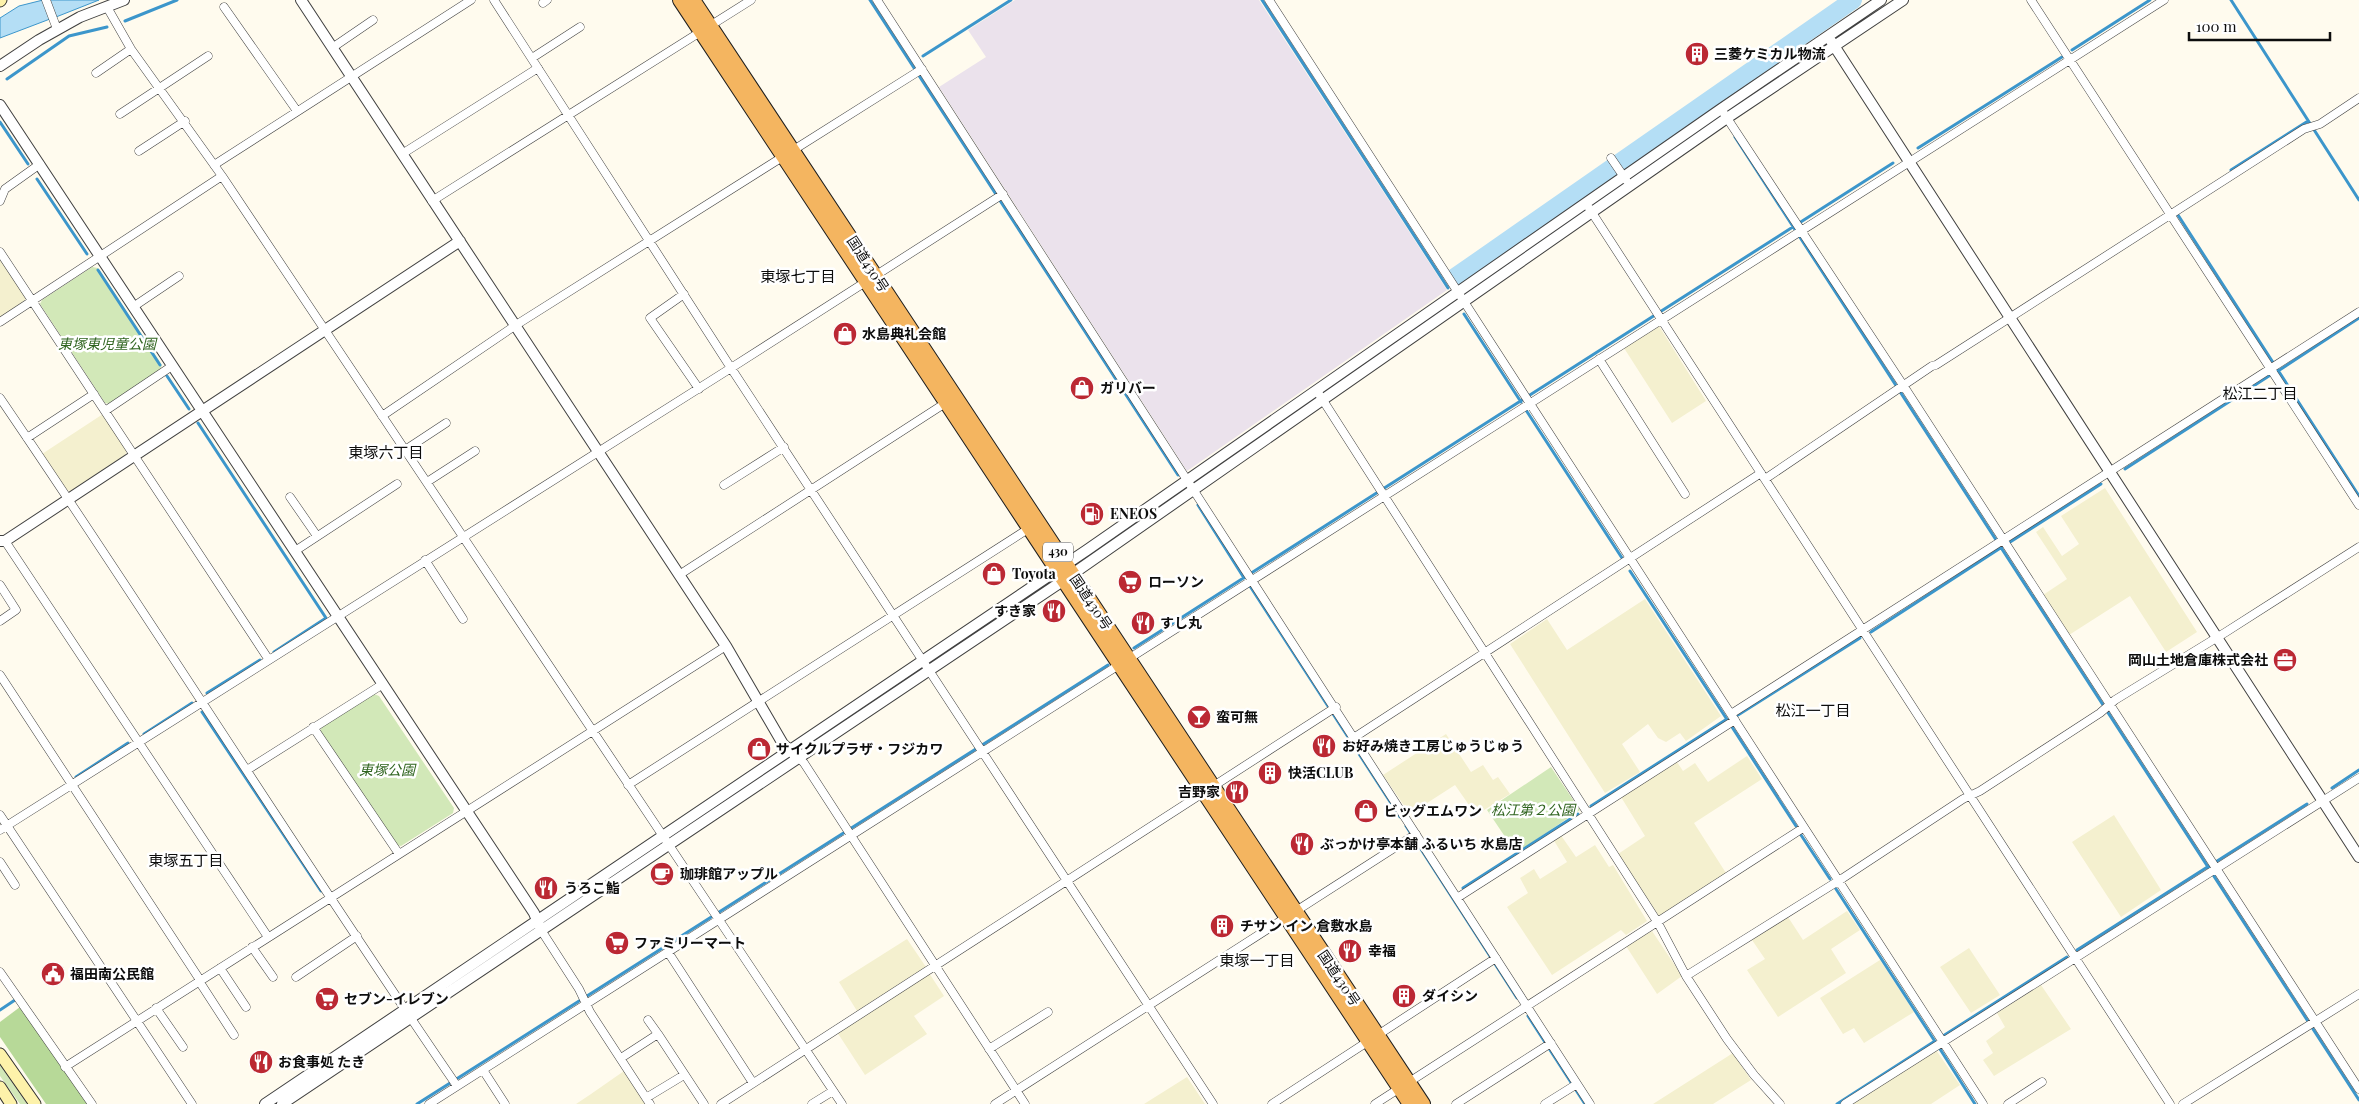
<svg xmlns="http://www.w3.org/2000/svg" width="2359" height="1104" viewBox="0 0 2359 1104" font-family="'Playfair Display','Noto Sans JP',serif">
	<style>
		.industrial { fill: #ebe2ec }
		.farmland { fill: #f4f0cf }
		.green { fill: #d2e8b8 }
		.forest { fill: #b7d998 }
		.water { fill: #b4def5; stroke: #3c96cb }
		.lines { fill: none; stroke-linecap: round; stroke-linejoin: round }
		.stream { stroke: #3c96cb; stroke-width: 3 }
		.river { stroke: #b4def5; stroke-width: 18 }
		.minor-casing { stroke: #404040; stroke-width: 9 }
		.tertiary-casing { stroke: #404040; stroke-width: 12 }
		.secondary-casing { stroke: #2f2f2f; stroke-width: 13 }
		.trunk-casing { stroke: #1e1e1e; stroke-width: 16 }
		.minor { stroke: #fff; stroke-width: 8 }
		.tertiary { stroke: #fff; stroke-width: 10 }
		.secondary { stroke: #fdf2aa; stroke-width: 11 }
		.trunk { stroke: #f4b560; stroke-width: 14 }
		.labels { text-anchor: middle; stroke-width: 5; stroke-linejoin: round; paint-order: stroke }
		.shield { fill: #fff; stroke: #565656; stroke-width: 1 }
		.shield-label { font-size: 12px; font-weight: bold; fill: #0d0d0d }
		.poi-label { font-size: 14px; font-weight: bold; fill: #0d0d0d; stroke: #fff; text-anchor: start }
		.street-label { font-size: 14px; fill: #0d0d0d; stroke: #fff }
		.park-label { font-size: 14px; font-style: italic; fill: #2f641f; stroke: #fff }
		.neighbourhood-label { font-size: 15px; fill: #0d0d0d; stroke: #fff }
	</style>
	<rect width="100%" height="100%" fill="#fffbee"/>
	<path class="industrial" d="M1015,0h244l188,290 -260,181 -248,-384 47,-30 -18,-27z"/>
	<path class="farmland" d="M0,259l26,38 -2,5 -24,16z
		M1659,326l47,75 -34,22 -48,-75z
		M103,414l24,36 -2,5 -54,36 -5,-1 -24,-36z
		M2105,488l92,144 -31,20 -36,-56 -61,39 -26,-40 24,-16 -31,-47 7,-5 19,29 17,-12 -18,-28z
		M1645,599l76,117 -35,25 -6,-8 -14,9 -8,-4 -10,-14 -26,20 18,28 -35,21 -95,-149 37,-25 20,31z
		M1446,734l25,38 12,-7 10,15 5,-3 12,17 -34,21 -21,-30 -45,29 -27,-39z
		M1747,756l15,23 -68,44 32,50 -67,43 -41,-62 27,-18 -24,-39 56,-35 6,9 12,-8 13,19z
		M2114,815l47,75 -40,27 -49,-75z
		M1560,834l16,23 19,-12 14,22 4,-2 34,56 -21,14 -5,-5 -69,45 -45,-68 21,-14 -8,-15 14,-9 6,10 27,-17 -14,-23z
		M1847,911l13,19 -29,19 15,24 -68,44 -31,-47 18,-11 -13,-19 36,-23 15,23z
		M1652,931l30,45 -25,18 -31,-48z
		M907,939l19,28 -69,44 -18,-29z
		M1969,948l31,47 -29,18 -31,-46z
		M1880,960l34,52 -50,31 -10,-15 -11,6 -23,-36z
		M929,973l15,23 -30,20 13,18 -62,41 -28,-43z
		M2041,985l30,44 -77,47 -11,-16 10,-7 -7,-12 19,-14 -8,-14z
		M1936,1050l24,35 -29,19h-79z
		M1733,1053l18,27 -38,24h-60z
		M624,1071l21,33h-69l15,-10z
		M1187,1077l18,27h-61z"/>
	<path class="green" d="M92,267l6,1 64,97 -2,5 -50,34 -5,-1 -65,-99 2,-4z
		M374,694l5,2 75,112 -1,5 -52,33 -4,-1 -77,-113 2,-6z
		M1551,767l29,43 -64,43 -29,-43z
		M0,1065l27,39h-7l-20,-28z"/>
	<path class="forest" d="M20,1007l68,97h-42l-46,-67v-15z"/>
	<path class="water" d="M43,0l7,19 -50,19v-20l19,-12z
		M49,0h50l-43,17z"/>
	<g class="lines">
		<path class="stream" d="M870,0l308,475
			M1262,0l186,288
			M2231,0l128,200
			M125,21l52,-21
			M2072,50l78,-50
			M923,56l88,-56
			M7,79l62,-43 38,-9
			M1710,99l3,4
			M0,122l28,42
			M1735,137l624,963
			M1918,148l144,-91
			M2231,170l77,-49
			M37,179l50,75
			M2178,215l181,281
			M98,270l62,95
			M1464,314l57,88
			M2278,371l81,-53
			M167,376l22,33
			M1524,407l98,151
			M198,423l128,195 -52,34
			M2125,469l147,-95
			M1198,505l46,73
			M2007,544l94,-60
			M1630,571l98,150
			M1248,583l152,234
			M1871,632l131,-85
			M1134,648l759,-485
			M207,693l53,-33
			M202,712l119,179
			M1738,715l122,-77
			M1732,727l64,99
			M144,734l48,-31
			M76,777l52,-34
			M2332,788l27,-18
			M1591,806l136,-87
			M1406,826l111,172
			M1801,835l29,44
			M2214,863l93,-59
			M1463,888l115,-74
			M1836,889l100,154
			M2077,950l132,-84
			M0,1010l15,-10
			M1528,1016l57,88
			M1943,1036l124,-79
			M1940,1049l35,55
			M417,1104l691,-439
			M1837,1104l98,-63"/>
		<path class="river" d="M1455,277l398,-277"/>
		<g class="minor-casing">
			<path id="minor" d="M46,0l11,29
				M494,0l237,368 482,736
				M877,0l713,1104
				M1269,0l714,1104
				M2031,0l328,505
				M543,3l4,-3
				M107,7l24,42 91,127 620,928
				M224,7l73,104
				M332,48l41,-28
				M532,58l48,-31
				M96,73l35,-24
				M1721,109l182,276 456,704
				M120,114l88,-58
				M139,151l46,-30
				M402,154l136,-86
				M1611,158l15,22
				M214,165l257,-165
				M0,201l5,-12 35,-25
				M432,201l319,-201
				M1589,208l581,896
				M0,252l269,408
				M684,294l-34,24 49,71
				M133,307l46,-31
				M0,322l222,-146
				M1599,359l86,135
				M1317,391l341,532 28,53 41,63 27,36 26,29
				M0,398c155,227 301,461 457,688
				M105,411l67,-45
				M382,416l134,-91 406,-256
				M27,438l67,-44
				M405,450l41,-27
				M1765,479l167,-113 4,-1 368,-236 16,-5 39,-26
				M427,482l48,-31
				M724,485l60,-38
				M290,497l27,39
				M5,541l263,396
				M295,551l102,-67
				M425,560l38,59
				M679,575l268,-173
				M0,585l16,25 -16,11
				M0,675l200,305
				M1731,714l628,-402
				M313,727l86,127
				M1355,737l406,-264
				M798,757l6,6 221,341
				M247,770l136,-86
				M628,785l400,-256
				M0,815l192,289
				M0,830l731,-462 272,-174
				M0,862l15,23
				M1457,898l278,-178
				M541,930l38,59 11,23 60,92
				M252,947l21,30
				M668,952l85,131
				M220,968l26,39
				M0,972l92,132
				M1686,976l157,-98 120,-79 17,-8 120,-78 15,-13 111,-68 133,-85
				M296,977l61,-41
				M199,981l35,54
				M156,1008l27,39
				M648,1020l10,14
				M989,1049l59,-37
				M621,1058l37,-24 46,70
				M65,1067l661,-421
				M483,1070l22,34
				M646,1098l38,-23
				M429,1104l1735,-1104
				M721,1104l615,-397
				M812,1104l21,-13
				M995,1104l421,-270
				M1272,1104l224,-146
				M1375,1104l428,-276
				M1456,1104l95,-61
				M1545,1104l32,-20
				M1845,1104l514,-326
				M2008,1104l34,-22
				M2183,1104l176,-110"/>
		</g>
		<g class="tertiary-casing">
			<path id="tertiary" d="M301,0l425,646 57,98 12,11
				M1831,41l528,816
				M0,66l39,-26 41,-23 44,-17
				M0,105l534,808 5,12
				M0,541h5l455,-300
				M265,1104l822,-554 634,-441 160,-109
				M282,1104l782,-524 663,-462 176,-118"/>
		</g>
		<g class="secondary-casing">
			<path id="secondary" d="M0,1l1,-1
				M0,1054l35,50
				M0,1087l11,17"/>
		</g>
		<g class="trunk-casing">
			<path id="trunk" d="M680,0l730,1104
				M693,0l730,1104"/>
		</g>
		<use href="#minor" class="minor"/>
		<use href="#tertiary" class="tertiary"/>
		<use href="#secondary" class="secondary"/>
		<use href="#trunk" class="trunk"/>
	</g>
	<defs>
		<g id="building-disc" transform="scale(1.25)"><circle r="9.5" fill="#bb2833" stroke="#fff"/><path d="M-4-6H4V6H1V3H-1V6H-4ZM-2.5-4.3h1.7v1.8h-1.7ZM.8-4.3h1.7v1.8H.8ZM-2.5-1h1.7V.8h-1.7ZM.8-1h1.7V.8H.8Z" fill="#fff"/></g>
		<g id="shop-disc" transform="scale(1.25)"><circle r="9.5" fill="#bb2833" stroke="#fff"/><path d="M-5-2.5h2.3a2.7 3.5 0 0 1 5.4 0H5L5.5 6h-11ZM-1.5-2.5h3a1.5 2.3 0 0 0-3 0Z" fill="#fff"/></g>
		<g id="fuel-disc" transform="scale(1.25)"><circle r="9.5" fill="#bb2833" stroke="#fff"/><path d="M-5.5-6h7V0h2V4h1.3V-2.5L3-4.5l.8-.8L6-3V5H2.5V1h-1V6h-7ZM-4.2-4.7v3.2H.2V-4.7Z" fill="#fff"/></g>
		<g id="supermarket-disc" transform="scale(1.25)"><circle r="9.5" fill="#bb2833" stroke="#fff"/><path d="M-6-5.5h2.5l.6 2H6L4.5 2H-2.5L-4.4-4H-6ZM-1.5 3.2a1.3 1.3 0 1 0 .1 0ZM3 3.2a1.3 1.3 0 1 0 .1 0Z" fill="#fff"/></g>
		<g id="restaurant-disc" transform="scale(1.25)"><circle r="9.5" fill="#bb2833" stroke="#fff"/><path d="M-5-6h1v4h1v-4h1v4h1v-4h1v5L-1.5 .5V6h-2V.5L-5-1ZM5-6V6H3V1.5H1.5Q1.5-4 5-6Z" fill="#fff"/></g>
		<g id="office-disc" transform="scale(1.25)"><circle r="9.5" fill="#bb2833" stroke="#fff"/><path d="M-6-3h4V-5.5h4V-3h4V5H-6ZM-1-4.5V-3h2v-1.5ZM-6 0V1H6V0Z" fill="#fff"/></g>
		<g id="bar-disc" transform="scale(1.25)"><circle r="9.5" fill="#bb2833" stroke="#fff"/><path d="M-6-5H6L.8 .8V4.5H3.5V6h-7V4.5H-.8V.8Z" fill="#fff"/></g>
		<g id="cafe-disc" transform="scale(1.25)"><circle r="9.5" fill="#bb2833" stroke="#fff"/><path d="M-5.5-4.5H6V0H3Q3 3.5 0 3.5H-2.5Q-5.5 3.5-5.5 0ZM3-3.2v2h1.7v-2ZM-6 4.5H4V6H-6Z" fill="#fff"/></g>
		<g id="civic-disc" transform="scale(1.25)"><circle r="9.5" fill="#bb2833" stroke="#fff"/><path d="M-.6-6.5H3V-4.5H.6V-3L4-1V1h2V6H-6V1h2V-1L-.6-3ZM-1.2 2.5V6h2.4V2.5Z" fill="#fff"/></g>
	</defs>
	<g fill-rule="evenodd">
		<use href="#building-disc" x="1697" y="54"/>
		<use href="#shop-disc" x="845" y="334"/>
		<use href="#shop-disc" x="1082" y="388"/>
		<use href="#fuel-disc" x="1092" y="514"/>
		<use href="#shop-disc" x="994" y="574"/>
		<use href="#supermarket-disc" x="1130" y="582"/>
		<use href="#restaurant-disc" x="1054" y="611"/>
		<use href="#restaurant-disc" x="1143" y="623"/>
		<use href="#office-disc" x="2285" y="660"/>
		<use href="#bar-disc" x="1199" y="717"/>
		<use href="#restaurant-disc" x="1324" y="746"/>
		<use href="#shop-disc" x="759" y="749"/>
		<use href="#building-disc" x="1270" y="773"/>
		<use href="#restaurant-disc" x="1237" y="792"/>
		<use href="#shop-disc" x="1366" y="811"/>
		<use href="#restaurant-disc" x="1302" y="844"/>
		<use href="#cafe-disc" x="662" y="874"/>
		<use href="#restaurant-disc" x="546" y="888"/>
		<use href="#building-disc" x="1222" y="926"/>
		<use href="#supermarket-disc" x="617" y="943"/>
		<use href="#restaurant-disc" x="1350" y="951"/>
		<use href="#civic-disc" x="53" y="974"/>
		<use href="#building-disc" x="1404" y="996"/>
		<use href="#supermarket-disc" x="327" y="999"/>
		<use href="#restaurant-disc" x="261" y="1062"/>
	</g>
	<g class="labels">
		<rect class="shield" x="1043" y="542.5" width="30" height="19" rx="4"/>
		<g class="shield-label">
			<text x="1058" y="556">430</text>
		</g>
		<g class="poi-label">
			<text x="1714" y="59">三菱ケミカル物流</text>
			<text x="862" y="339">水島典礼会館</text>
			<text x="1100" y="393">ガリバー</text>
			<text x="1110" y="519">ENEOS</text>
			<text x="1012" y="579">Toyota</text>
			<text x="1148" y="587">ローソン</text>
			<text x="1036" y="616" text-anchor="end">すき家</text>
			<text x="1160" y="628">すし丸</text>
			<text x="2268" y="665" text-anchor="end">岡山土地倉庫株式会社</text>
			<text x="1216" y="722">蛮可無</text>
			<text x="1342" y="751">お好み焼き工房じゅうじゅう</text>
			<text x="776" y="754">サイクルプラザ・フジカワ</text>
			<text x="1288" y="778">快活CLUB</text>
			<text x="1220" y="797" text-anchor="end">吉野家</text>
			<text x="1384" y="816">ビッグエムワン</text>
			<text x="1320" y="849">ぶっかけ亭本舗 ふるいち 水島店</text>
			<text x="680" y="879">珈琲館アップル</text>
			<text x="564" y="893">うろこ鮨</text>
			<text x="1240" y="931">チサン イン 倉敷水島</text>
			<text x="634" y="948">ファミリーマート</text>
			<text x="1368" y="956">幸福</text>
			<text x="70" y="979">福田南公民館</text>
			<text x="1422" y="1001">ダイシン</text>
			<text x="344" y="1004">セブン-イレブン</text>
			<text x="278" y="1067">お食事処 たき</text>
		</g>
		<g class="street-label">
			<text transform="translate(868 264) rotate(57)" y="5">国道430号</text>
			<text transform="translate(1091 602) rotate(56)" y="5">国道430号</text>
			<text transform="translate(1339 978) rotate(56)" y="5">国道430号</text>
		</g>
		<g class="park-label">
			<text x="107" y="349">東塚東児童公園</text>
			<text x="387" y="775">東塚公園</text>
			<text x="1533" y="815">松江第２公園</text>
		</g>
		<g class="neighbourhood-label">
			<text x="798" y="282">東塚七丁目</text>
			<text x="2260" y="399">松江二丁目</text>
			<text x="386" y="458">東塚六丁目</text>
			<text x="1813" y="716">松江一丁目</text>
			<text x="186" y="866">東塚五丁目</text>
			<text x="1257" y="966">東塚一丁目</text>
		</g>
	</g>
	<path d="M2189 32v8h141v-8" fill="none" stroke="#0d0d0d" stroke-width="2.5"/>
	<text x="2196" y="32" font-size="15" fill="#0d0d0d" stroke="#ffffff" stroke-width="4" paint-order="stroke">100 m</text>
</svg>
